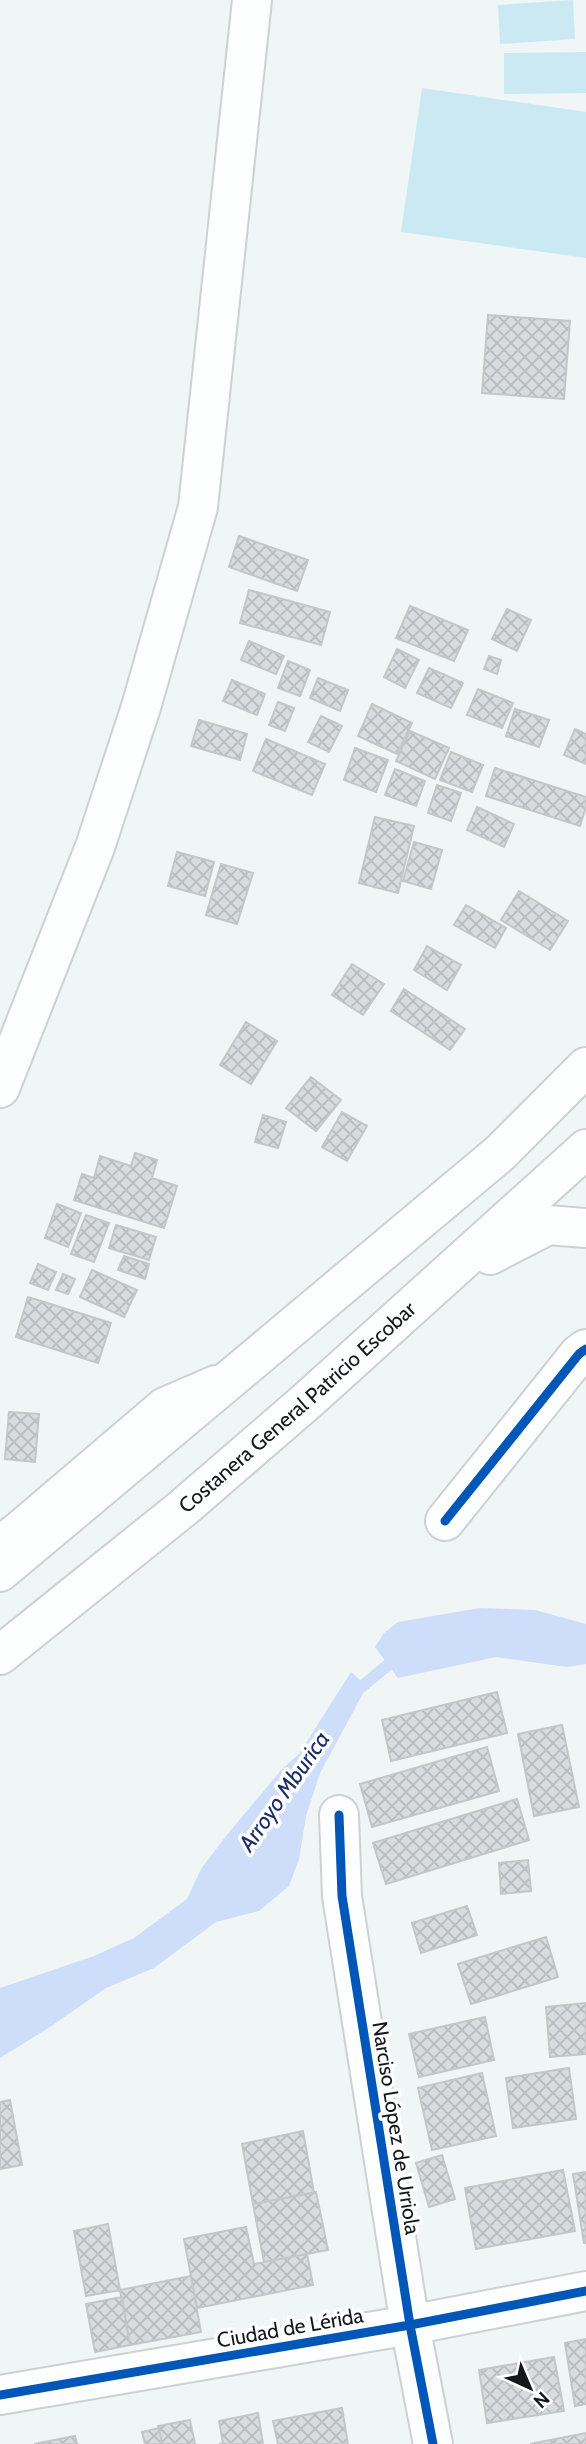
<svg xmlns="http://www.w3.org/2000/svg" width="586" height="2444" viewBox="0 0 586 2444" font-family="Cabin,sans-serif">
	<style>
		.green { fill: #cbe9f3 }
		.water { fill: #ceddfa }
		.lines { fill: none; stroke-linecap: round; stroke-linejoin: round }
		.stream { stroke: #ceddfa; stroke-width: 12 }
		.building { fill: url(#building-cross-hatch); stroke: #c3c7c8; stroke-width: 2 }
		.minor-casing { stroke: #cdd1d1; stroke-width: 42 }
		.highway-casing { stroke: #cdd1d1; stroke-width: 42 }
		.minor { stroke: #fdfefe; stroke-width: 38 }
		.highway { stroke: #fdfefe; stroke-width: 38 }
		.cycleway-casing { stroke: #fff; stroke-width: 13 }
		.cycleway { stroke: #0057b8; stroke-width: 9 }
		.labels { text-anchor: middle; stroke-width: 7; stroke-linejoin: round; paint-order: stroke }
		.street-label { font-size: 21px; fill: #151819; stroke: #fff }
		.water-label { font-size: 23px; font-style: italic; fill: #192d68; stroke: #fff }
	</style>
	<defs>
		<pattern id="building-cross-hatch" width="8" height="8" patternUnits="userSpaceOnUse" patternTransform="scale(1.75)"><rect width="8" height="8" fill="#d9dcde"/><path d="M0 0l8 8M0 8l8-8" fill="none" stroke="#b9bcbe"/></pattern>
	</defs>
	<rect width="100%" height="100%" fill="#f0f5f6"/>
	<path class="green" d="M573,0l2,39 -75,5 -2,-39z
		M586,52v41l-82,1v-41z
		M422,88l164,24v146l-185,-26z"/>
	<path class="water" d="M480,1608l55,2 51,14v40l-19,3 -71,-10 -98,21 -23,-31 9,-14 14,-11z
		M351,1672l16,14 -47,87 -14,43 -7,43 -10,27 -30,25 -43,11 -62,46 -48,20 -56,39 -50,31v-70l94,-32 40,-18 53,-39 14,-30 25,-33 56,-67 17,-15z"/>
	<g class="lines">
		<path class="stream" d="M353,1694l48,-40"/>
	</g>
	<path class="building" d="M488,315l82,6 -6,78 -82,-6z
		M239,536l69,24 -11,31 -68,-24z
		M249,590l81,22 -9,33 -81,-22z
		M410,606l58,24 -14,31 -58,-23z
		M507,609l24,11 -14,31 -25,-12z
		M249,641l35,15 -8,18 -35,-14z
		M397,649l22,11 -14,28 -21,-11z
		M489,656l12,4 -4,14 -13,-5z
		M288,661l22,9 -10,26 -22,-8z
		M429,668l34,15 -12,25 -34,-15z
		M318,678l30,12 -8,21 -30,-13z
		M232,680l33,14 -8,21 -34,-14z
		M478,689l35,14 -11,25 -35,-13z
		M278,702l16,6 -9,23 -16,-6z
		M372,704l40,19 -15,31 -39,-18z
		M515,709l34,11 -10,27 -33,-11z
		M321,716l21,10 -13,26 -21,-10z
		M199,720l48,14 -7,26 -49,-14z
		M575,729l11,5v30l-22,-9z
		M410,731l39,17 -14,31 -39,-18z
		M266,739l59,25 -13,31 -59,-24z
		M355,748l33,12 -12,32 -32,-12z
		M451,752l32,13 -11,27 -32,-12z
		M495,768l91,29v10l-6,19 -94,-30z
		M395,769l30,12 -9,25 -31,-11z
		M437,785l24,8 -10,28 -23,-8z
		M477,807l37,17 -10,23 -37,-17z
		M375,817l39,9 -16,67 -39,-10z
		M414,842l28,8 -11,39 -28,-8z
		M177,852l37,10 -9,34 -37,-10z
		M221,864l32,9 -16,51 -31,-9z
		M519,891l49,30 -18,29 -49,-30z
		M466,905l40,23 -11,20 -41,-23z
		M427,946l34,19 -14,25 -33,-20z
		M352,964l32,20 -21,31 -31,-20z
		M404,989l61,40 -15,21 -59,-39z
		M246,1022l31,19 -26,43 -31,-19z
		M311,1077l30,23 -25,31 -30,-23z
		M342,1112l25,14 -20,35 -25,-14z
		M263,1115l23,7 -8,26 -23,-6z
		M135,1153l22,7 -5,18 25,8 -13,42 -90,-28 8,-26 12,4 6,-22 31,10z
		M57,1204l24,9 -13,34 -23,-9z
		M86,1215l23,8 -15,39 -23,-8z
		M116,1225l40,12 -7,23 -40,-12z
		M124,1256l25,8 -4,15 -27,-9z
		M38,1264l18,8 -8,18 -18,-7z
		M92,1270l45,20 -13,27 -44,-20z
		M63,1274l12,5 -7,15 -12,-4z
		M28,1297l83,26 -13,40 -82,-26z
		M9,1412l30,2 -4,48 -30,-3z
		M497,1692l10,41 -116,28 -9,-41z
		M562,1725l17,82 -45,9 -16,-82z
		M487,1747l12,44 -127,36 -12,-43z
		M517,1799l12,41 -143,44 -13,-41z
		M528,1860l3,31 -30,3 -2,-31z
		M467,1906l10,29 -56,18 -9,-30z
		M546,1937l12,40 -87,27 -13,-40z
		M586,2003v51l-36,3 -4,-50z
		M485,2017l9,43 -75,17 -10,-43z
		M569,2068l7,51 -63,9 -7,-50z
		M482,2073l14,63 -64,14 -14,-62z
		M10,2100l12,65 -22,4v-67z
		M303,2131l11,62 -61,11 -11,-60z
		M442,2155l13,44 -26,8 -13,-44z
		M563,2170l12,61 -99,18 -11,-61z
		M586,2172v71h-2l-11,-69z
		M316,2192l12,58 -64,12 -11,-58z
		M108,2224l12,66 -34,6 -12,-65z
		M246,2227l8,37 53,-10 6,31 -116,23 -13,-69z
		M191,2276l10,56 -71,13 -10,-55z
		M122,2297l8,48 -35,7 -9,-48z
		M586,2339v65l-11,2 -10,-63z
		M554,2357l10,54 -77,12 -8,-53z
		M342,2408l6,36h-70l-5,-23z
		M258,2413l5,31h-44l4,-1 -4,-22z
		M190,2420l5,24h-33l-4,-18z
		M159,2428l3,16h-17l-3,-12z
		M586,2433v11h-56z
		M75,2436l2,8h-43z"/>
	<g class="lines">
		<g class="minor-casing">
			<path id="minor" d="M0,1088l95,-241 46,-140 57,-200 54,-507
				M445,1521l134,-167 7,-5
				M0,1545l17,-12 148,-126 51,-22
				M339,1815l3,81 68,429 23,119
				M0,2395l410,-70 176,-34"/>
		</g>
		<g class="highway-casing">
			<g id="highway">
				<path d="M490,1255l58,-30 38,3"/>
				<path d="M0,1572l500,-419 86,-86"/>
				<path id="s1" d="M0,1655l183,-147 125,-108 278,-251"/>
			</g>
		</g>
		<use href="#minor" class="minor"/>
		<use href="#highway" class="highway"/>
		<g class="cycleway-casing">
			<path id="cycleway" d="M445,1521l134,-167 7,-5
				M339,1815l3,81 68,429 23,119
				M0,2395l410,-70 176,-34"/>
		</g>
		<use href="#cycleway" class="cycleway"/>
	</g>
	<g class="labels">
		<g class="street-label">
			<text dy="7" stroke="none"><textPath href="#s1" startOffset="387">Costanera General Patricio Escobar</textPath></text>
			<text transform="translate(396 2128) rotate(81)" y="7">Narciso López de Urriola</text>
			<text transform="translate(290 2328) rotate(-10)" y="7">Ciudad de Lérida</text>
		</g>
		<g class="water-label">
			<text transform="translate(284 1791) rotate(-55)" y="8">Arroyo Mburica</text>
		</g>
	</g>
	<g transform="translate(530 2388) rotate(136)" stroke="#ffffff" stroke-width="5" paint-order="stroke">
	<path d="M0-5L12 26L0 18L-12 26Z" fill="#151819"/>
	<text y="-10" font-size="19" font-weight="bold" text-anchor="middle" fill="#151819">N</text>
	</g>
</svg>
